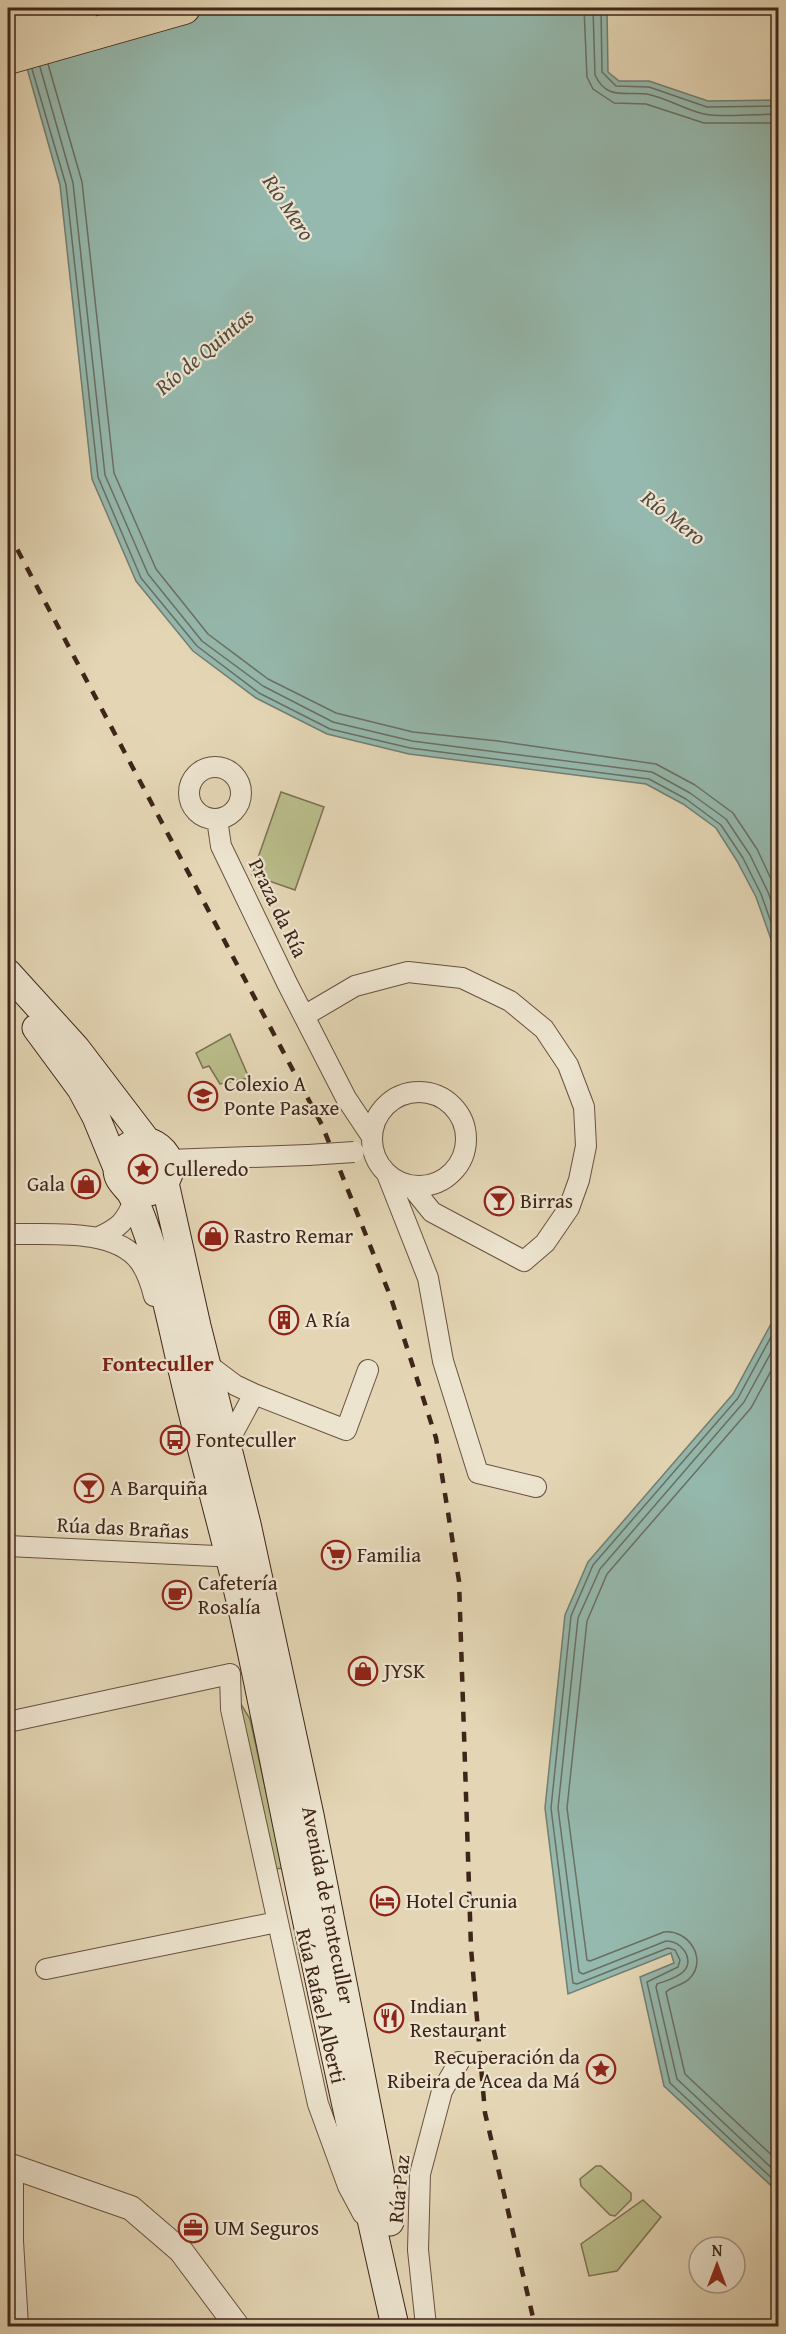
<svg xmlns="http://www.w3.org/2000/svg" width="786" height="2334" viewBox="0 0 786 2334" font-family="'Gentium Book Plus',serif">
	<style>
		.green { fill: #b9bd8a; stroke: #7c7152; stroke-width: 1.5 }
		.water { fill: #95b9ae; stroke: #737e72; stroke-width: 1.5 }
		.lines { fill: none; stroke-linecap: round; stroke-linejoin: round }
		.shore { stroke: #6a6f64; stroke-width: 1.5 }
		.minor-casing { stroke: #685140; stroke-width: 22 }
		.tertiary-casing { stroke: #685140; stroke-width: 26 }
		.secondary-casing { stroke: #3f2519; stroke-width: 29 }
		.trunk-casing { stroke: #3f2519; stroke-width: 34 }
		.minor { stroke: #ede4cf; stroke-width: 20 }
		.tertiary { stroke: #ede4cf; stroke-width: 24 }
		.secondary { stroke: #ede4cf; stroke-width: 27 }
		.trunk { stroke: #e4d6b5; stroke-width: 32 }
		.rail { stroke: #3f2519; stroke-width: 4.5; stroke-dasharray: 10 10; stroke-linecap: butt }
		.minor-bridge-casing { stroke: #685140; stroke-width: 22; stroke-linecap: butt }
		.minor-bridge { stroke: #ede4cf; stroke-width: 20 }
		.labels { text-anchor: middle; stroke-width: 4.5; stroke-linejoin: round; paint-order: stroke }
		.street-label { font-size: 21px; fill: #3f2519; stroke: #ede4cf }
		.poi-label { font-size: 21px; fill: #3f2519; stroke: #ede4cf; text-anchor: start }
		.water-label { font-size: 22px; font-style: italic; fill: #544a3e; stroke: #ede4cf }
		.neighbourhood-label { font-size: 22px; font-weight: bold; fill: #7a1f14; stroke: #ede4cf }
	</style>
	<rect width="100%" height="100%" fill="#e4d6b5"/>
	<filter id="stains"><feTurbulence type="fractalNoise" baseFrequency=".00333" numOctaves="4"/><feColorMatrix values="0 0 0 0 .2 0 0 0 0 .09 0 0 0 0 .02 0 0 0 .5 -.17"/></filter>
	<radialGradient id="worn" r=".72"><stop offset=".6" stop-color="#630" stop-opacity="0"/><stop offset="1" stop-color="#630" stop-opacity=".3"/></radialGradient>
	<path class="green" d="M281,792l43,15 -29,83 -43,-15z
		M230,1034l19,44 -29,6 -11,-18 -6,2 -7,-15z
		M239,1701l11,18 33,149 -8,1z
		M596,2166h5l30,27v7l-16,16 -5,-1 -29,-29 -1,-7z
		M643,2200l18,17 -44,54 -28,5 -8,-32z"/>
	<path class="water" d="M10,8h597l1,64 11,9h30l59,20 70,-1v859l-22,-62 -19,-36 -21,-33 -33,-24 -37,-20 -237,-30 -82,-20 -71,-36 -63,-47 -57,-70 -44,-102 -32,-294z
		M778,1311v881l-114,-106 -24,-109 34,-14 -3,-10 -103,41 -23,-186 20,-193 23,-53 145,-168z"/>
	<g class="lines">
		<path class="shore" d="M584,8l3,69 6,12 21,14 32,1 58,19h74
			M593,8l2,67c12,26 31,16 52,19 20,4 38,16 57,20 20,4 54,0 74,0
			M601,8l1,64 14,14 33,1 58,20 71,-1
			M48,64l34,118 32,291 42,96 52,65 60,45 68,34 77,19 85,9 158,23 39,21 38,28 24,36 21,45
			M40,67l33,116 32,292 43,99 54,67 61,45 70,36 79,19 240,31 38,21 36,26 24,36 18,37 10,28
			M32,69l34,116 32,292 43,101 56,68 62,47 71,36 80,19 239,31 37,20 35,26 22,33 18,36 17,48
			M778,1324l-40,74 -145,167 -22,51 -20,192 22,175 4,1 91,-36 7,2 5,10 -2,7 -31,15 23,101 108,101
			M778,1340l-34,62 -144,167 -22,49 -20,190 21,164 4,2 83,-33c15,-1 29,18 18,30 -6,7 -19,10 -27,13l-1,3 21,92 101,95
			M778,1358l-27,50 -144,166 -20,47 -20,187 20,152 3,1 74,-29c24,-3 44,27 26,46 -6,7 -18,8 -24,14l19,82 93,87"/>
		<g class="minor-casing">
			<path id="minor" d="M189 793a26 26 0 1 1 52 0a26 26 0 1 1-52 0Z
				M217,819l4,27 66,137 59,115 26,39
				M304,1016l51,-30 53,-14 54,6 48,23 34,28 24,36 16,42 2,39 -7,34 -10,28 -24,35 -21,18 -92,-49 -21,-26
				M372 1139a47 47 0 1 1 94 0a47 47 0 1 1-94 0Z
				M168,1160l140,-5
				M387,1174l41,104 15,83 35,112 58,14
				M8,1234c38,1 107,-7 132,28 7,10 11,22 14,34
				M99,1237c21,-10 26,-15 35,-36
				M207,1364l28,21 19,9 -28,52
				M254,1394l92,36 22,-60
				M8,1546l228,11
				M230,1674l1,35 87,395 30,82 15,28
				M8,1722l222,-48
				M46,1969l231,-47
				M13,2167v74l5,85
				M426,2326l-8,-76 2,-76 22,-83 17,-29"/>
		</g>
		<g class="tertiary-casing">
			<path id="tertiary" d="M8,2165l123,43 50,43 56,75"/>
		</g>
		<g class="secondary-casing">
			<path id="secondary" d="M8,973l68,75 71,93
				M36,1028l45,61 15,28 21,51
				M165,1183l32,143 50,198 63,291 80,407
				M129,1190c31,13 56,-22 30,-43 -17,-14 -44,0 -42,22 0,11 7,15 13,23 7,11 13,29 18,43 14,42 23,86 33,130 19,85 44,168 63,253 19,86 35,171 53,257 31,150 64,301 98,451"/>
		</g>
		<g class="trunk-casing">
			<path id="trunk" d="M8,28l74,-20
				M8,58l176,-50"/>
		</g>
		<use href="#minor" class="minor"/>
		<use href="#tertiary" class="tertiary"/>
		<use href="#secondary" class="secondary"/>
		<use href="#trunk" class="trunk"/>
		<path class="rail" d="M8,532l314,593 69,173 45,140 23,143 12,367 14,165 50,213"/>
		<g class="minor-bridge-casing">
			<path id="minor-bridge" d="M308,1155l46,-3"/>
		</g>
		<use href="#minor-bridge" class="minor-bridge"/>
	</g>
	<defs>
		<g id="school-ring" transform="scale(1.5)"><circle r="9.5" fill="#ede4cf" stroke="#8f2418" stroke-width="1.5"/><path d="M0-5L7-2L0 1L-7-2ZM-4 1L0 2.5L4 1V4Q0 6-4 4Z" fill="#8f2418"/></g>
		<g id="sight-ring" transform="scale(1.5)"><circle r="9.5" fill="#ede4cf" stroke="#8f2418" stroke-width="1.5"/><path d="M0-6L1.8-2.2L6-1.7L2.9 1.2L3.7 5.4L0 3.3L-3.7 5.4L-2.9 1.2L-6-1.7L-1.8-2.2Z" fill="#8f2418"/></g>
		<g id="shop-ring" transform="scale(1.5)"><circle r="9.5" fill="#ede4cf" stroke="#8f2418" stroke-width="1.5"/><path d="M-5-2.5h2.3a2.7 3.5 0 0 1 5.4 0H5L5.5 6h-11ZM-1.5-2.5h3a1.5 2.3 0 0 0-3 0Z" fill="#8f2418"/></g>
		<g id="bar-ring" transform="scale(1.5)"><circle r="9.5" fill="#ede4cf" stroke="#8f2418" stroke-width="1.5"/><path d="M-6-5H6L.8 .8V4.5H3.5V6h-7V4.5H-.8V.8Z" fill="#8f2418"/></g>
		<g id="building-ring" transform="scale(1.5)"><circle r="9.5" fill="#ede4cf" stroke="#8f2418" stroke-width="1.5"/><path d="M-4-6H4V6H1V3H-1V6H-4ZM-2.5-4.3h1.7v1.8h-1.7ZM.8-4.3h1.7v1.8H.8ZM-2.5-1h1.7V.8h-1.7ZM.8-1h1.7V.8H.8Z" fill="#8f2418"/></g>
		<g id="bus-ring" transform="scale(1.5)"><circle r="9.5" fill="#ede4cf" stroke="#8f2418" stroke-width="1.5"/><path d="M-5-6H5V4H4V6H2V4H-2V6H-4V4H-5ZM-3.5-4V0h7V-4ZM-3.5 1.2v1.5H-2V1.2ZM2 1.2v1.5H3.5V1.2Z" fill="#8f2418"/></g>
		<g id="supermarket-ring" transform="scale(1.5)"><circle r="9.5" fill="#ede4cf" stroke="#8f2418" stroke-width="1.5"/><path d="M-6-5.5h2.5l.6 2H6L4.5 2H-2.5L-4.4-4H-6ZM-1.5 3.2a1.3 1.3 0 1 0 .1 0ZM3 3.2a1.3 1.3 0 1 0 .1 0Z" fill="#8f2418"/></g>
		<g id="cafe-ring" transform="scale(1.5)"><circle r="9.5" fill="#ede4cf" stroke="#8f2418" stroke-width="1.5"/><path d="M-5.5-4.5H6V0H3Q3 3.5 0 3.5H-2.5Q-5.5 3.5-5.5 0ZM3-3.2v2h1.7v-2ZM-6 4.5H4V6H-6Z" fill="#8f2418"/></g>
		<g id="hotel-ring" transform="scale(1.5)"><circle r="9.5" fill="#ede4cf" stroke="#8f2418" stroke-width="1.5"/><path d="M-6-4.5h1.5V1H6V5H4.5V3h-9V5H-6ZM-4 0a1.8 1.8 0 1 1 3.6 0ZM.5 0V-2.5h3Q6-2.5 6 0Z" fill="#8f2418"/></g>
		<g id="restaurant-ring" transform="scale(1.5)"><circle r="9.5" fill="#ede4cf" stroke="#8f2418" stroke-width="1.5"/><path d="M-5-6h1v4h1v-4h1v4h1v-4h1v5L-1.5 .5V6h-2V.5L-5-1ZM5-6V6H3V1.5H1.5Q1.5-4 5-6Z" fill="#8f2418"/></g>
		<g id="office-ring" transform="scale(1.5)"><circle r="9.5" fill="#ede4cf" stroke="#8f2418" stroke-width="1.5"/><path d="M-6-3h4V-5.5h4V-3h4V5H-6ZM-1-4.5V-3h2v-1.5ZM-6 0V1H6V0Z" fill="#8f2418"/></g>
	</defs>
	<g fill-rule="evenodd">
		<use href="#school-ring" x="203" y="1096"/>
		<use href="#sight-ring" x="143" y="1169"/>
		<use href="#shop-ring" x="86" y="1184"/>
		<use href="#bar-ring" x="499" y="1201"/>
		<use href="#shop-ring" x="213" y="1236"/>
		<use href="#building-ring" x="284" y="1320"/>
		<use href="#bus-ring" x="175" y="1440"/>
		<use href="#bar-ring" x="89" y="1488"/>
		<use href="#supermarket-ring" x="336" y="1555"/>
		<use href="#cafe-ring" x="177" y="1595"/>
		<use href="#shop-ring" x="363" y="1671"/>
		<use href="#hotel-ring" x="385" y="1901"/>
		<use href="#restaurant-ring" x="389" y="2018"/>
		<use href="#sight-ring" x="601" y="2069"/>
		<use href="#office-ring" x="193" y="2228"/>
	</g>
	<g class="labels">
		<g class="street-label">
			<text transform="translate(278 908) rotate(64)" y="7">Praza da Ría</text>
			<text transform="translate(123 1528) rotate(3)" y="7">Rúa das Brañas</text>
			<text transform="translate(328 1905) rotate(79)" y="7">Avenida de Fonteculler</text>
			<text transform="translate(321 2006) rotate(77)" y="7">Rúa Rafael Alberti</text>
			<text transform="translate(399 2189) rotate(-84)" y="7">Rúa Paz</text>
		</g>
		<g class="poi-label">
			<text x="224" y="1091">Colexio A<tspan x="224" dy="24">Ponte Pasaxe</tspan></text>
			<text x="164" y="1176">Culleredo</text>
			<text x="65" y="1191" text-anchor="end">Gala</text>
			<text x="520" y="1208">Birras</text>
			<text x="234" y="1243">Rastro Remar</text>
			<text x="305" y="1327">A Ría</text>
			<text x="196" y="1447">Fonteculler</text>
			<text x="110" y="1495">A Barquiña</text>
			<text x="357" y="1562">Familia</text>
			<text x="198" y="1590">Cafetería<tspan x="198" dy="24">Rosalía</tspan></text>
			<text x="384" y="1678">JYSK</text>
			<text x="406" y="1908">Hotel Crunia</text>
			<text x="410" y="2013">Indian<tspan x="410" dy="24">Restaurant</tspan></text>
			<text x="580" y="2064" text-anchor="end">Recuperación da<tspan x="580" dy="24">Ribeira de Acea da Má</tspan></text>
			<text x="214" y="2235">UM Seguros</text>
		</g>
		<g class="water-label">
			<text transform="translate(289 207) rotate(56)" y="8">Río Mero</text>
			<text transform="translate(204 351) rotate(-40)" y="8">Río de Quintas</text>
			<text transform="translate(674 517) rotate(38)" y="8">Río Mero</text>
		</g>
		<g class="neighbourhood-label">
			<text x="158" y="1371">Fonteculler</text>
		</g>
	</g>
	<rect width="786" height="2334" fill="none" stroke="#e4d6b5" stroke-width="30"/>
	<rect x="9" y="9" width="768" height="2316" fill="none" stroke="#3f2519" stroke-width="3"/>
	<rect x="15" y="15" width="756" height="2304" fill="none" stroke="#3f2519" stroke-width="1.5"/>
	<g transform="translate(717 2265)"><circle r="28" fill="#ede4cf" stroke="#a79886" stroke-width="1.5"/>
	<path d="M0-4.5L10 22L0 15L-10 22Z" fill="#8f2418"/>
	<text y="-9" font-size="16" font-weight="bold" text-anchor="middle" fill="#3f2519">N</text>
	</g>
	<rect width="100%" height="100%" filter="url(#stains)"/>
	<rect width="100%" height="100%" fill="url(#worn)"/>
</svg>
